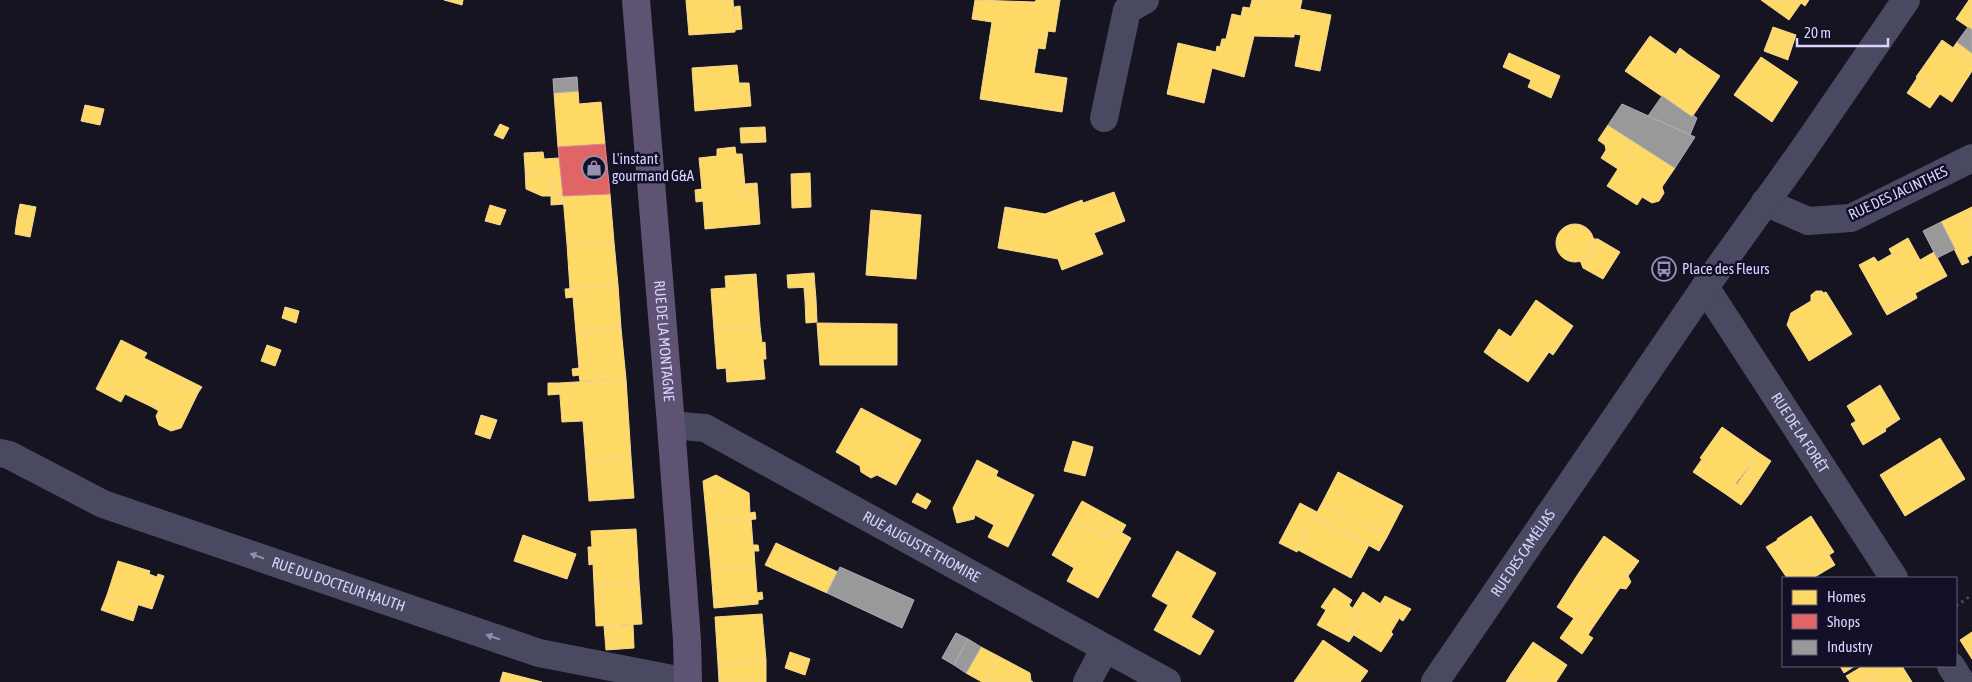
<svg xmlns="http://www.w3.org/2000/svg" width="1972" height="682" font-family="'Asap Condensed',sans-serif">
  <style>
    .homes { fill: #ffd966; stroke: #f4d894 }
    .shops { fill: #e06666; stroke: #de8794 }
    .industry { fill: #999; stroke: #acabb8 }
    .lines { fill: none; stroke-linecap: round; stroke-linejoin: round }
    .path { stroke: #44505f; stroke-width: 3; stroke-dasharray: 2.5 4; stroke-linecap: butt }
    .minor { stroke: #4a4962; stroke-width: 28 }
    .major { stroke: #5e5373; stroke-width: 28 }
    .oneway { fill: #928eb0 }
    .labels { text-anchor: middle; stroke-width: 5; stroke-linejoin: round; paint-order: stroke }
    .poi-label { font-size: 15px; fill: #d9d4ff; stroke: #130f26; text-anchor: start }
    .street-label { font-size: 15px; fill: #d9d4ff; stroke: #130f26 }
  </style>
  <rect width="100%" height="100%" fill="#161421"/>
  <path class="homes" d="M444,0H463L462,5Z
    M686,0H733L735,32L689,35Z
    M975,0L1035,2L1036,0H1060L1055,32L1048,31L1045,49L1038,48L1034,73L1067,78L1062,112L980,99L992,22L972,19Z
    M1252,0H1302L1300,9L1331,15L1320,71L1295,66L1301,35L1294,34V37L1254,36L1244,77L1212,68L1204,103L1167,94L1178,43L1216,52L1217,46L1220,47L1222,39H1226L1232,14L1241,16L1243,7L1250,8Z
    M1761,0H1809L1805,6L1801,3L1789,20Z
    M1969,0H1972V30L1956,19Z
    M740,6L742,29L735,30L734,7Z
    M1773,27L1796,35L1792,47L1769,38Z
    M1650,36L1685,61L1689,55L1720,76L1692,117L1625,71Z
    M1769,38L1792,47L1788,59L1767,43Z
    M1942,40L1972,61V71L1952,102L1940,94L1937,98L1924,90L1928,85L1916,77Z
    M1957,42L1972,53V61L1953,48Z
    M1767,43L1788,59V60L1764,51Z
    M1680,48L1689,55L1685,61L1676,54Z
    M1509,53L1560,76L1551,98L1528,87L1531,80L1503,67Z
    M1761,57L1798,82L1772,122L1734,95Z
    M737,65L739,83H749L751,106L695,111L692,68Z
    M1917,78L1928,85L1924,90L1937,98L1930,108L1907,93Z
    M578,91L579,104L601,102L605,144L558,147L554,93Z
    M85,105L104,109L100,125L81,121Z
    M500,124L509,128L503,139L494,135Z
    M1608,125L1635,142L1618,169L1601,158L1606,150L1605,145L1598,140Z
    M765,127L766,142L741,143L740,128Z
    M1635,142L1675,168L1662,187L1664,193L1659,201L1652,203L1642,197L1637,205L1607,186Z
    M735,147L736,154H742L746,197L758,196L760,224L705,229L703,201L696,202L695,190L702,189L699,158L717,156V149Z
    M543,152L544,159L559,158L563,196H553L551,180L525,168L524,153Z
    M525,168L551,180L553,196H563L564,204L551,205V196H542L526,189Z
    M810,173L811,207L792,208L791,174Z
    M757,183L758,196L746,197L745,184Z
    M1114,192L1125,221L1094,233L1103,254L1062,270L1058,259L998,248L1005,207L1045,214L1082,200L1083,203Z
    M610,194L614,242L567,244L563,196Z
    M20,204L36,207L33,222L17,219Z
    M490,205L506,210L500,225L485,221Z
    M1972,207V255L1960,261L1941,222Z
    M871,210L921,215L916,279L866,275Z
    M17,219L33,222L30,237L15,234Z
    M1556 243a19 19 0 1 1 38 0a19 19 0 1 1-38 0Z
    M1908,238L1920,260L1934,252L1947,276L1884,310L1859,265L1874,257L1878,262L1892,254L1889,249Z
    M1593,239H1598L1620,252L1603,279L1583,268L1580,260L1587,256L1591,251Z
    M614,242L618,285L570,289L567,244Z
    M1967,258L1969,262L1962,265L1960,261Z
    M814,273L815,287L788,288L787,275Z
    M756,274L760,326L714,330L711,289L726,288L725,276Z
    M618,285L621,328L576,333L573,297L566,298L565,289Z
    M815,287L816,299L805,300L804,288Z
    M1816,291H1822L1823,293L1826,292L1852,334L1809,361L1787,325L1791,313L1811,301V295Z
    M1915,293L1917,298L1887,315L1884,310Z
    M816,299L817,322L806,323L805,300Z
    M1536,300L1573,326L1553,355L1549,352L1528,382L1495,360Z
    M285,307L299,311L296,323L282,318Z
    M817,323L897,324V365H820Z
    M760,326L762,343L765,342L766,359H763L765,379L727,382L726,368L717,369L714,330Z
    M621,328L626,379L580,381L579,375L573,376L572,369L579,368L576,333Z
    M1499,329L1511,337L1495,360L1484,352Z
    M121,340L147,353L144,358L184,378L181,384L198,393L181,428L171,431L159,425L156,416L161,406L155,403L152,407L125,394L121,402L96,389Z
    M267,345L281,350L275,366L261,361Z
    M184,378L202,387L198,393L181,384Z
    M626,379L631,457L586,461L583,421L562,422L559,383Z
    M548,383H559L560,394L548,395Z
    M1880,385L1900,419L1885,429L1886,431L1863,445L1851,424L1856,421L1847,406Z
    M155,403L161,406L159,411L152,407Z
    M861,408L921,440L896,485L877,475L871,478L861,472L860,466L836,452Z
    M481,415L497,420L490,439L475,434Z
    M1722,427L1759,453L1727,495L1693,472L1702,459L1700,458Z
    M1940,438L1965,479L1905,516L1880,475Z
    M1073,441L1086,445L1084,450L1092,452L1085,476L1064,471Z
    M1086,445L1093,447L1092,452L1084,450Z
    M1759,453L1771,461L1750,493L1737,484Z
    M631,457L634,498L589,501L586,461Z
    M977,460L998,471L996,476L1034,495L1008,547L988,537L994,525L975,515L974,519L957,523L953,508Z
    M1338,472L1403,506L1387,537L1322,503Z
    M716,475L749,493L750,513L755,512L756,519L707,523L703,481Z
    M1735,483L1750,493L1741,505L1727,495Z
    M917,493L931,501L926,509L912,502Z
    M1082,501L1126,525L1122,532L1112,527L1106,538L1072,519Z
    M1300,503L1317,512L1297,552L1279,543Z
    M1322,503L1387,537L1379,551L1315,516Z
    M1315,516L1369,545L1351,578L1298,550Z
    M1811,516L1834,552L1799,573L1777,539Z
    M751,519L753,545H758L759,551H754L755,566L711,569L707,523Z
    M1072,519L1106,538L1112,527L1131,538L1098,598L1067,581L1074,568L1052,555Z
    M636,529L639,582L594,585L593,564L589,565L588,547H592L591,531Z
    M523,535L576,554L567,579L514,561Z
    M1604,536L1639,561L1628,576L1631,582L1626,589L1620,588L1613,598L1578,574Z
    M1778,540L1799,573L1829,555L1835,565L1813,578H1787L1766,547Z
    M776,543L810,559L800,581L765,565Z
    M1177,551L1216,573L1191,617L1214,631L1200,655L1154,630L1168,605L1152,596Z
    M810,559L838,572L827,593L800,581Z
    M118,561L150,571L149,574L157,577L158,574L164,576L152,609L107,595Z
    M755,566L757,593L762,592L763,599L758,600V604L714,608L711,569Z
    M1578,574L1613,598L1591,630L1557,607Z
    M639,582L642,624L596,626L594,585Z
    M1334,588L1352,600L1349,605L1360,615L1349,632L1354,634L1349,642L1317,625L1326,610L1321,607Z
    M1363,592L1400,617L1391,632L1393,634L1381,652L1349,632L1360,615L1352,609Z
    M107,595L138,605L133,621L101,610Z
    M1385,596L1411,609L1403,621L1400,619V617L1380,604Z
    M762,614L766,660L718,664L715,617Z
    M1574,618L1591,630L1588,635L1593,638L1582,654L1560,638Z
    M633,625L634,648L606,650L604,626Z
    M1972,632V659L1960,640Z
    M1323,640L1368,671L1360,682H1294Z
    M1533,642L1567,665L1556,682H1523L1511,674Z
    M981,647L1000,657L986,682H982L966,673Z
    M790,652L810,659L805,675L785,668Z
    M1000,657L1030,673L1031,681L1033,682H986Z
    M766,660V682H719L718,664Z
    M1840,666H1855L1844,673Z
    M1863,666H1872L1877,674L1865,682H1850L1846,676Z
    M1872,666H1890L1877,674Z
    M1890,666H1902L1912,682H1865Z
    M503,672L542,682H500Z
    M1511,674L1523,682H1506Z"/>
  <path class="shops" d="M605,144L610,194L563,196L558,147Z"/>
  <path class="industry" d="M1968,27L1972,30V53L1957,42Z
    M577,77L578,91L554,93L553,79Z
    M1662,96L1692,117L1693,115L1697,118L1690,135L1648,116Z
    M1622,104L1695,137L1675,168L1608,125Z
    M1941,222L1955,249L1937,258L1923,231Z
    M840,567L914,600L902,628L827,593Z
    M956,633L968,639L954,665L942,658Z
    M968,639L981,647L966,673L954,665Z"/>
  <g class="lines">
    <path class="path" d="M1956,606L1972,595"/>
    <g class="minor">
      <path d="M1104,118L1127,10L1145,0"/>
      <path d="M1765,202L1808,221L1851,218L1972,158"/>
      <path id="s1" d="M1705,287L1894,578"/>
      <path id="s2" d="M671,425L705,428L1167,682"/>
      <path id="s3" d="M0,453L9,455L103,504L539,653L688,682"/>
      <path d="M1951,666L1961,682"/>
      <path d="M1087,682L1105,648"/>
      <path id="s4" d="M1435,682L1705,287L1801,153L1906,0"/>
    </g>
    <path class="major" id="s5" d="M636,0L671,425L687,640L688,682"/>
  </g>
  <defs><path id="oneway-solid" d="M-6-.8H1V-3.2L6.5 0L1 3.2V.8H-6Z" transform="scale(1.25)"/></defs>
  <g class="oneway">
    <use href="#oneway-solid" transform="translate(257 556) rotate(-161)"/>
    <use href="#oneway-solid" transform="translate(493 637) rotate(-161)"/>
  </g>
  <defs>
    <g id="shop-ring" transform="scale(1.25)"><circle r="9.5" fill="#130f26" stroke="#9591b1" stroke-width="1.5"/><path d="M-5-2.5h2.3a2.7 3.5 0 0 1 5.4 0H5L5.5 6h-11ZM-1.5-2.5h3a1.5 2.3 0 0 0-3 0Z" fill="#9591b1"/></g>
    <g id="bus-ring" transform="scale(1.25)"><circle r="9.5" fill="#130f26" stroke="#9591b1" stroke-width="1.5"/><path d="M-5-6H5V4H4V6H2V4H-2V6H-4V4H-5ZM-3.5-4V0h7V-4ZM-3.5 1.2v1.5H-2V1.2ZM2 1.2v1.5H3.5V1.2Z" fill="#9591b1"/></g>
  </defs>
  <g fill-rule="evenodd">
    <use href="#shop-ring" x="594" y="168"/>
    <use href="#bus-ring" x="1664" y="269"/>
  </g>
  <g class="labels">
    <g class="poi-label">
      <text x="612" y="164">L'instant<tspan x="612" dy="17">gourmand G&amp;A</tspan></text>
      <text x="1682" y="274">Place des Fleurs</text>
    </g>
    <g class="street-label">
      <text transform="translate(1898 193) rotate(-25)" y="5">RUE DES JACINTHES</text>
      <text dy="5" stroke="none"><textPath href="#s5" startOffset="342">RUE DE LA MONTAGNE</textPath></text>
      <text dy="5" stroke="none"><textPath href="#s1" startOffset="174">RUE DE LA FORÊT</textPath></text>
      <text dy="5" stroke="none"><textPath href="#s2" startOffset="281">RUE AUGUSTE THOMIRE</textPath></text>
      <text dy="5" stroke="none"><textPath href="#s4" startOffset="156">RUE DES CAMÉLIAS</textPath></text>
      <text dy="5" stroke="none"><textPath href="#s3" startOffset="364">RUE DU DOCTEUR HAUTH</textPath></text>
    </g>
  </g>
  <rect x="1782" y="577" width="175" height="90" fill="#130f26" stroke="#625e7d"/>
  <rect x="1792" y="590" width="25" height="15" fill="#ffd966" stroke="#625e7d"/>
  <text x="1827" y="602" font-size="15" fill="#d9d4ff">Homes</text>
  <rect x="1792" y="614" width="25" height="15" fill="#e06666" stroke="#625e7d"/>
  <text x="1827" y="627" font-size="15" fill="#d9d4ff">Shops</text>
  <rect x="1792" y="640" width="25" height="15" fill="#999999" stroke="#625e7d"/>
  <text x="1827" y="652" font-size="15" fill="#d9d4ff">Industry</text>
  <path d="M1797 38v8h91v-8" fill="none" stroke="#d9d4ff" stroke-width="2.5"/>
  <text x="1804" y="38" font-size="15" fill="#d9d4ff" stroke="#130f26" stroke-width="4" paint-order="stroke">20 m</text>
</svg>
